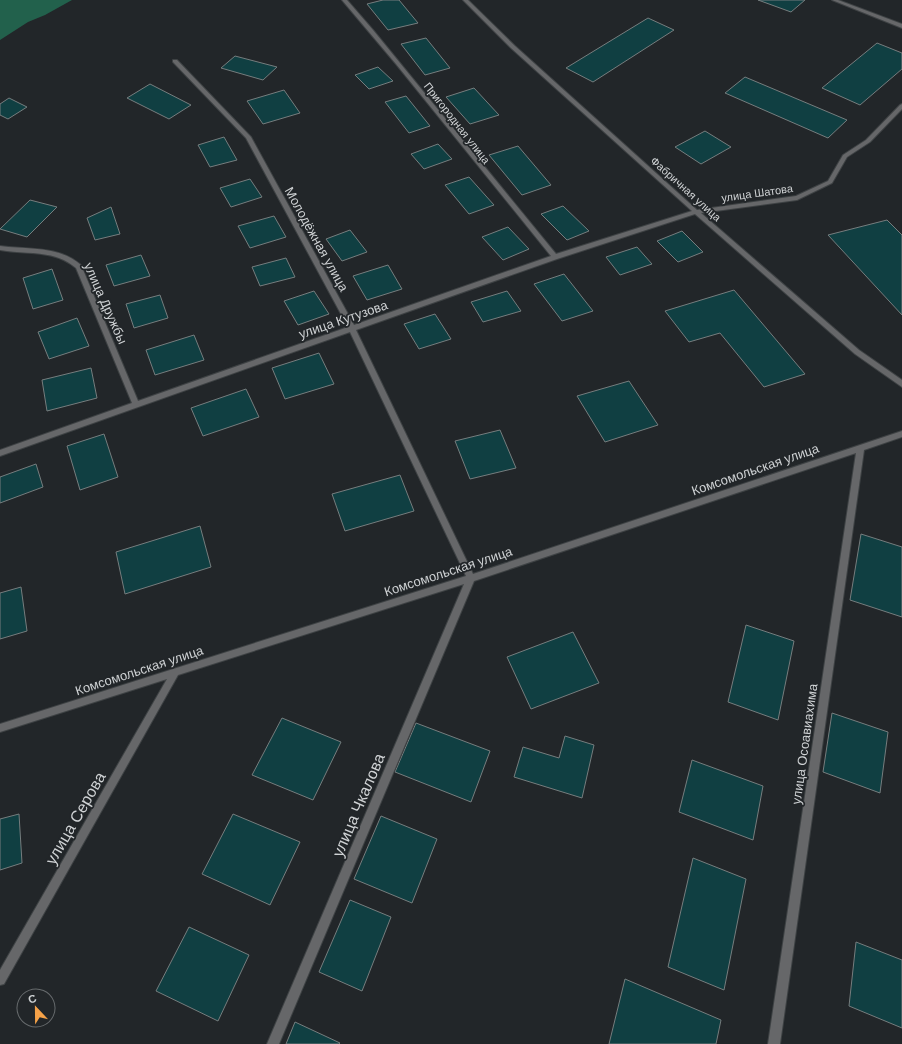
<svg xmlns="http://www.w3.org/2000/svg" width="902" height="1044" font-family="'DM Sans',sans-serif">
  <style>
    .water { fill: #22614c }
    .building { fill: #103f42; stroke: #767d7e }
    .lines { fill: none; stroke-linecap: round; stroke-linejoin: round }
    .service-casing { stroke: #3e4244; stroke-width: 2 }
    .minor-casing { stroke: #3e4244; stroke-width: 2 }
    .service { fill: #666769; fill-rule: evenodd }
    .minor { fill: #666769; fill-rule: evenodd }
    .labels { text-anchor: middle; stroke-width: 3.5; stroke-linejoin: round; paint-order: stroke }
    .far-street-label { font-size: 11px; fill: #cfd2d4; stroke: #222629 }
    .street-label { font-size: 13px; fill: #cfd2d4; stroke: #222629 }
    .near-street-label { font-size: 16px; fill: #cfd2d4; stroke: #222629 }
  </style>
  <rect width="100%" height="100%" fill="#222629"/>
  <path class="water" d="M0,0H72L45,15L28,22L0,40Z"/>
  <path class="building" d="M383,0H399L418,23L388,30L367,4Z
    M758,0H805L791,12Z
    M648,18L674,30L593,82L566,68Z
    M426,38L450,68L425,75L401,44Z
    M877,43L902,53V69L860,105L822,88Z
    M235,56L277,67L263,80L221,68Z
    M378,67L393,81L369,89L355,75Z
    M745,77L847,120L828,138L725,93Z
    M150,84L191,105L169,119L127,98Z
    M474,88L499,115L470,124L446,97Z
    M284,90L300,113L263,124L247,101Z
    M406,96L430,126L409,133L385,102Z
    M9,98L27,107L8,119L0,115V104Z
    M705,131L731,147L701,164L675,147Z
    M224,137L237,160L210,167L198,145Z
    M438,144L452,159L424,169L411,154Z
    M518,146L551,185L522,195L489,155Z
    M469,177L494,205L469,214L445,185Z
    M250,179L262,197L231,207L220,188Z
    M30,200L57,207L27,237L0,229Z
    M563,206L589,231L567,240L541,214Z
    M111,207L120,234L95,240L87,218Z
    M274,216L286,237L250,248L238,226Z
    M887,220L902,235V315L828,235Z
    M508,227L529,249L503,260L482,237Z
    M350,230L367,252L342,261L326,239Z
    M682,231L703,252L678,262L657,241Z
    M637,247L652,264L620,275L606,257Z
    M141,255L150,276L114,286L106,265Z
    M286,258L295,277L260,286L252,267Z
    M388,265L402,289L367,300L353,276Z
    M52,269L63,300L33,309L23,278Z
    M564,274L593,311L562,321L534,284Z
    M734,290L805,374L764,387L720,333L689,342L665,311Z
    M314,291L329,314L298,325L284,301Z
    M507,291L521,311L483,322L471,302Z
    M160,295L168,318L134,328L126,304Z
    M435,314L451,339L419,349L404,324Z
    M77,318L89,346L49,359L38,332Z
    M194,335L204,360L155,375L146,350Z
    M319,353L334,384L285,399L272,368Z
    M91,368L97,398L47,411L42,380Z
    M629,381L658,425L605,442L577,396Z
    M246,389L259,417L203,436L191,408Z
    M500,430L516,468L470,479L455,441Z
    M104,434L118,477L80,490L67,446Z
    M36,464L43,487L0,503V477Z
    M400,475L414,511L345,531L332,494Z
    M200,526L211,567L125,594L116,552Z
    M861,534L902,547V617L850,600Z
    M21,587L27,631L0,639V593Z
    M746,625L794,641L778,720L728,702Z
    M573,632L599,683L531,709L507,657Z
    M832,713L888,732L880,793L823,772Z
    M282,718L341,742L313,800L252,775Z
    M416,723L490,751L471,802L395,772Z
    M565,736L594,745L582,798L514,777L523,747L559,758Z
    M692,760L763,786L753,840L679,812Z
    M19,814L22,863L0,870V819Z
    M233,814L300,842L270,905L202,874Z
    M381,816L437,839L412,903L354,879Z
    M693,858L746,879L724,990L668,967Z
    M350,900L391,917L362,991L319,972Z
    M189,927L249,955L218,1021L156,991Z
    M856,942L902,960V1028L849,1006Z
    M625,979L721,1020L716,1044H609Z
    M295,1022L340,1043L339,1044H286Z"/>
  <g class="lines">
    <g class="service-casing">
      <path id="service" d="M832,0H838L902,24V28Z"/>
    </g>
    <g class="minor-casing">
      <path id="minor" d="M342,0H347L373,30L556,254L692,211L511,48L463,0H468L515,46L697,210L796,196L828,181L843,155L866,140L900,105L902,104V109L870,142L847,157L832,183L797,200L701,213L859,350L902,380V387L855,354L695,214L557,259L356,330L473,574L902,431V437L864,450L780,1044H768L856,453L474,581L279,1044H267L464,584L178,675L4,984L0,985V970L167,679L0,732V724L466,576L350,332L0,456V450L132,403L76,268C54,249 27,255 0,250V246C28,250 58,245 81,265L138,401L348,327L246,138L173,62V60H177L251,137L354,325L551,256L396,64Z"/>
    </g>
    <use href="#service" class="service"/>
    <use href="#minor" class="minor"/>
  </g>
  <g class="labels">
    <g class="far-street-label">
      <text transform="translate(457 123) rotate(52)" y="4">Пригородная улица</text>
      <text transform="translate(686 189) rotate(42)" y="4">Фабричная улица</text>
      <text transform="translate(757 193) rotate(-8)" y="4">улица Шатова</text>
    </g>
    <g class="street-label">
      <text transform="translate(317 239) rotate(61)" y="5">Молодёжная улица</text>
      <text transform="translate(106 303) rotate(66)" y="5">улица Дружбы</text>
      <text transform="translate(343 319) rotate(-19)" y="5">улица Кутузова</text>
      <text transform="translate(755 469) rotate(-19)" y="5">Комсомольская улица</text>
      <text transform="translate(448 571) rotate(-18)" y="5">Комсомольская улица</text>
      <text transform="translate(139 670) rotate(-18)" y="5">Комсомольская улица</text>
      <text transform="translate(804 744) rotate(-82)" y="5">улица Осоавиахима</text>
    </g>
    <g class="near-street-label">
      <text transform="translate(358 805) rotate(-67)" y="6">улица Чкалова</text>
      <text transform="translate(75 818) rotate(-60)" y="6">улица Серова</text>
    </g>
  </g>
  <g transform="translate(36 1008) rotate(338)"><circle r="19" fill="#222629" stroke="#676b6d"/>
  <path d="M0-3L7 15L0 10L-7 15Z" fill="#f6a248"/>
  <text y="-6" font-size="11" font-weight="bold" text-anchor="middle" fill="#cfd2d4">С</text>
  </g>
</svg>
